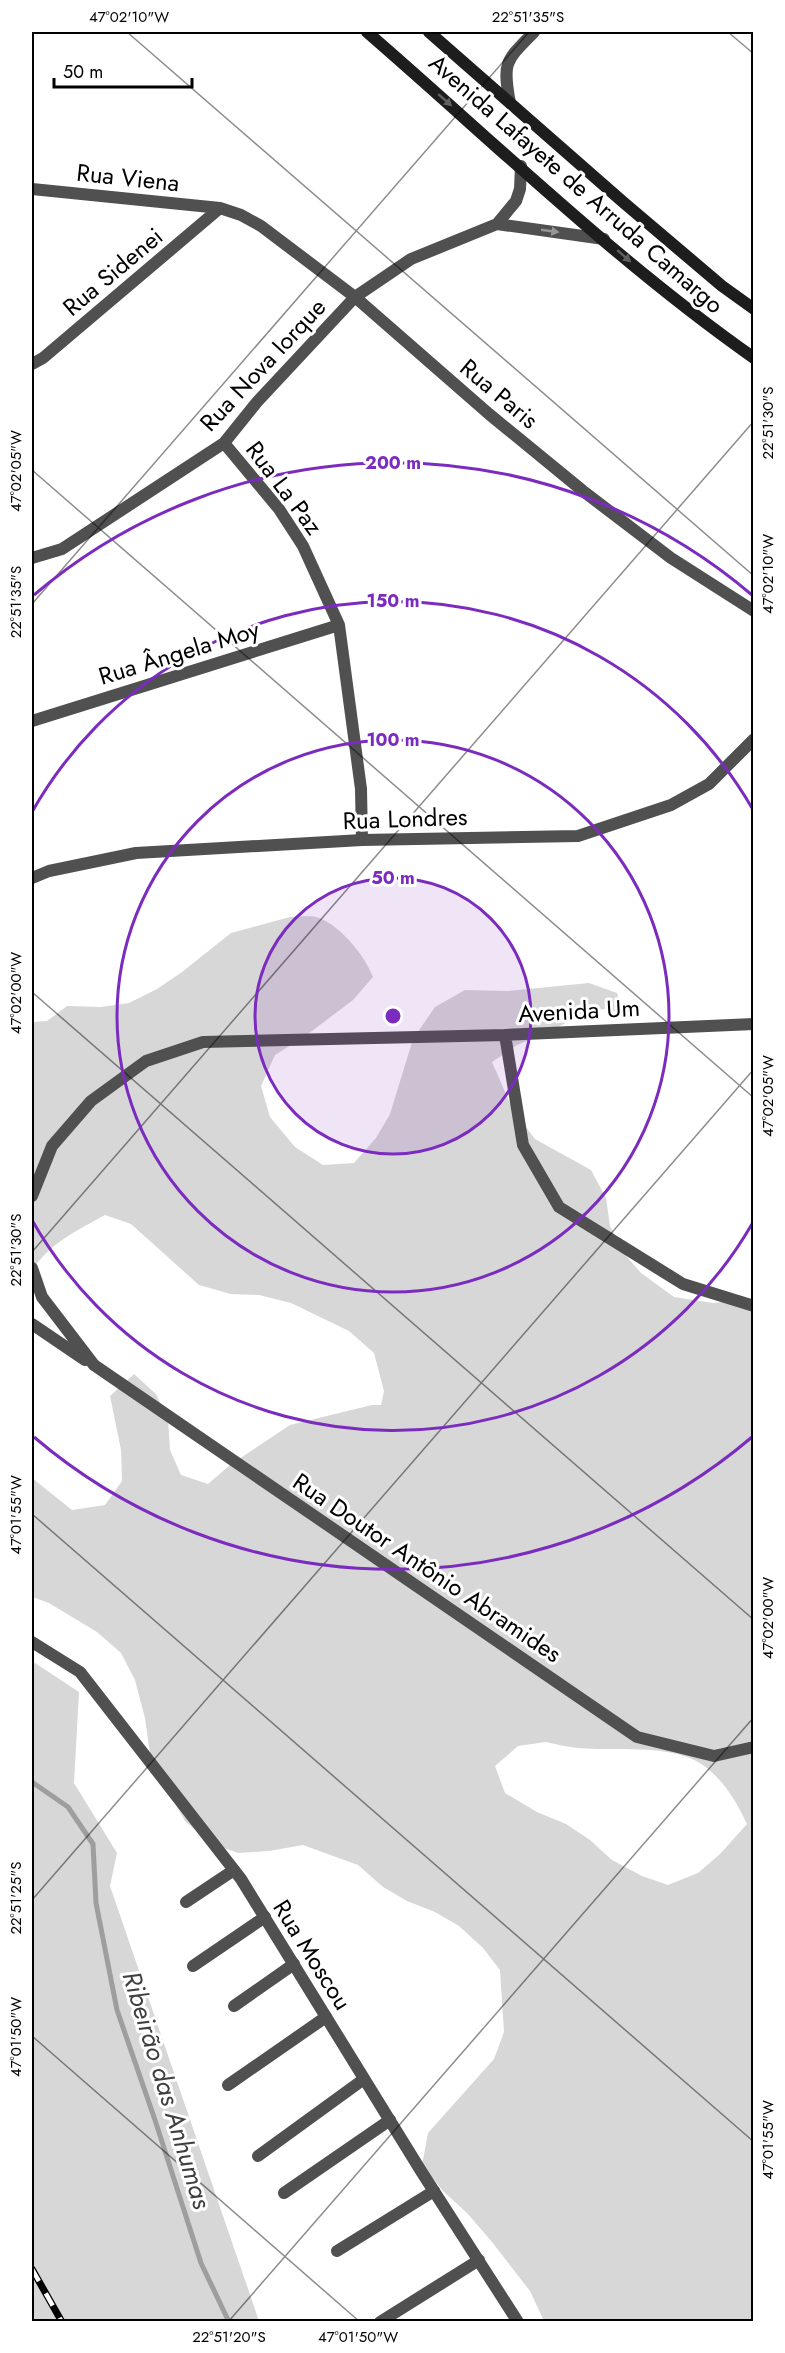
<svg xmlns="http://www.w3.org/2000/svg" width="785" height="2353" font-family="Jost,sans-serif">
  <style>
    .green { fill: #d7d7d7; fill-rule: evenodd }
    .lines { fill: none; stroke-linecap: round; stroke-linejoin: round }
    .stream { stroke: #9e9e9e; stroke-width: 5 }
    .minor { stroke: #505050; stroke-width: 12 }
    .tertiary { stroke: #505050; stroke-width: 12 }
    .secondary { stroke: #1d1d1d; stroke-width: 12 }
    .rail-casing { stroke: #000; stroke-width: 7 }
    .rail { stroke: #fff; stroke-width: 4.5; stroke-dasharray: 14; stroke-linecap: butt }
    .oneway { fill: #616161 }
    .oneway2 { fill: #969696 }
    .ticks { fill: none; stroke: #000; stroke-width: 1.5; stroke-opacity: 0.45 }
    .ring { fill: none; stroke: #7b2cbf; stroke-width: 3 }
    .labels { text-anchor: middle; stroke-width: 6; stroke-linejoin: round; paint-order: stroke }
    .street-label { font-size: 24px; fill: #000; stroke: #fff }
    .water-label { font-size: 26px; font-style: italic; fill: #3f3f3f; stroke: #fff }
    .centre { fill: #7b2cbf; stroke: #fff; stroke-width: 3 }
    .ring-label { font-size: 18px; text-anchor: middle; font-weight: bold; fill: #7b2cbf; stroke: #fff; stroke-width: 6; stroke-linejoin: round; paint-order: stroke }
    .neatline { fill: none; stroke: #000; stroke-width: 2 }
    .ticks-label { font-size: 15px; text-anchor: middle; fill: #000 }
  </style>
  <rect width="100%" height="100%" fill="#fff"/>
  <path class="green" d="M290,917C298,917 311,915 319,918C341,926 365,956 373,977L353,1000L304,1037L275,1055L261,1086L270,1117L295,1147L323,1165L354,1163L376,1138L390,1114L413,1039L435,1007L465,990L508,991L589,983L617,993L623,1013L603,1009L575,1018L547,1033L517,1045L492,1062L513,1110L535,1139L591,1170L606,1198L610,1226L622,1251L641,1273L674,1297L713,1303L753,1299V2321H544L530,2291L492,2242L467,2213L443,2191L422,2165L428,2133L494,2059L504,2032L500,1970L483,1948L459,1926L435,1912L407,1901L383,1887L358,1865L303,1845L269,1851L238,1853L210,1843L185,1821L151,1761L145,1718L135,1680L121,1653L97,1632L49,1603L32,1597V1478L72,1510L105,1505L122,1481L121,1450L110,1396L134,1374L156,1394L168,1419L170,1450L181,1475L208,1484L230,1465L290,1425L372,1405H381L384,1391L374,1353L349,1331L291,1303L259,1295L231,1294L199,1285L131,1224L105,1215C78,1230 48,1244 32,1271V1022L47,1021L67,1006L101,1007L129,1003L157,989L182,972L231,933ZM546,1742C556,1744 567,1747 578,1748C613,1751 653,1745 687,1757C716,1767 735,1798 747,1824L720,1854L698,1873L668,1885L642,1876L612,1860L590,1840L566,1824L537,1812L505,1793L495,1766L518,1746Z
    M32,1661L79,1692L74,1783L117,1853L110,1886L259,2321H32Z"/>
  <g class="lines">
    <path class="stream" d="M32,1782L68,1807L93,1844L96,1903L117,2010L155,2120L201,2263L229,2322"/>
    <path class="minor" d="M510,103C502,61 506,61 534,32
      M32,189L220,208L241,215L261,226L355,297L489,414L583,491L671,558L754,611
      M497,224L604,239
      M32,364L43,358L220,208
      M224,443L279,509L303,546L339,625L361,789L362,840
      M32,558L62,549L224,443L257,402L355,297L411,259L497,224L516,201L520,189L521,166
      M32,721L339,625
      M505,1035L523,1145L559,1207L683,1284L754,1306
      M32,1196L52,1146L91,1101L146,1061L203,1042L505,1035L754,1024
      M32,1268L42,1297L94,1365L637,1737L714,1756L754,1747
      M32,1324L85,1360
      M186,1902L234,1870
      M193,1966L265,1917
      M234,2006L294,1964
      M228,2085L326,2017
      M258,2156L364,2079
      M284,2193L390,2120
      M337,2251L434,2191
      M380,2322L479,2260"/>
    <path class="tertiary" d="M32,878L49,871L136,853L362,840L578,836L671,805L709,784L754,739
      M32,1642L80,1672L241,1879L421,2171L518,2322"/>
    <path class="secondary" d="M367,32C494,142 616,261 754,358
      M429,32L623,202L722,286L754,309"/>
    <g class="rail-casing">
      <path id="rail" d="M32,2269L62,2322"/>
    </g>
    <use href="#rail" class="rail"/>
  </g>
  <defs><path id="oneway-solid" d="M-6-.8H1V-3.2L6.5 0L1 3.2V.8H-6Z" transform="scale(1.5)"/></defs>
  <g class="oneway">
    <use href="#oneway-solid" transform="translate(445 100) rotate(41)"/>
    <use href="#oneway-solid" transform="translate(624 256) rotate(41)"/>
  </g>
  <use class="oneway2" href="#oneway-solid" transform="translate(550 231) rotate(8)"/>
  <path class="ticks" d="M127,32L754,576M728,32L754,54M32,470L754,1098M32,604L529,32M32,992L754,1620M32,1252L754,421M32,1514L754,2142M32,1900L754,1069M32,2036L360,2322M228,2322L754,1717"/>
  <circle cx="393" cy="1016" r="138" fill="#7b2cbf" fill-opacity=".12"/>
  <g class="ring">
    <circle cx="393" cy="1016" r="138"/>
    <circle cx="393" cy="1016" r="276"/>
    <path d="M752 1224A415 415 0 0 1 32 1220M32 812A415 415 0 0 1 752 808"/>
    <path d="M752 1437A553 553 0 0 1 34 1437M34 595A553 553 0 0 1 752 595"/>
  </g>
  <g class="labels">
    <g class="street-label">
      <text transform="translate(128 178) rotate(6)" y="8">Rua Viena</text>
      <text transform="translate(576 184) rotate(41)" y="8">Avenida Lafayete de Arruda Camargo</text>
      <text transform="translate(113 272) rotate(-40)" y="8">Rua Sidenei</text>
      <text transform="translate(263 365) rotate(-47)" y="8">Rua Nova Iorque</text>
      <text transform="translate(499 394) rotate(40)" y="8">Rua Paris</text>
      <text transform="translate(284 488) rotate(53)" y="8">Rua La Paz</text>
      <text transform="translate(179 653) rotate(-17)" y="8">Rua Ângela Moy</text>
      <text transform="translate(405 819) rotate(-2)" y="8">Rua Londres</text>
      <text transform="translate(579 1011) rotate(-3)" y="8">Avenida Um</text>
      <text transform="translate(427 1568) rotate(34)" y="8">Rua Doutor Antônio Abramides</text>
      <text transform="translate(312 1955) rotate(58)" y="8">Rua Moscou</text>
    </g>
    <g class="water-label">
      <text transform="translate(167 2090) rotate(73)" y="9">Ribeirão das Anhumas</text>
    </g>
  </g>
  <circle cx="393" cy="1016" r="9" class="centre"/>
  <g class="ring-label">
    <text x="393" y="469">200 m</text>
    <text x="393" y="607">150 m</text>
    <text x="393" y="746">100 m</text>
    <text x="393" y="884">50 m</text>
  </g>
  <rect width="785" height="2353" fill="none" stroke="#ffffff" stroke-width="66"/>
  <path d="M54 78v9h138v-9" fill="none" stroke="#000000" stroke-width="3"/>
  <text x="63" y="78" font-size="18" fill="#000000" stroke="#ffffff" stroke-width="4.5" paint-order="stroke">50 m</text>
  <rect x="33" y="33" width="719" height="2287" class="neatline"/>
  <g class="ticks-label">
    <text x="129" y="22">47°02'10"W</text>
    <text x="528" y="22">22°51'35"S</text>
    <text transform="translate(768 423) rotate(-90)" y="5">22°51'30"S</text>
    <text transform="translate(16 471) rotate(-90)" y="5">47°02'05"W</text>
    <text transform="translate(768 574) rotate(-90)" y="5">47°02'10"W</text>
    <text transform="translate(16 602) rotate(-90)" y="5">22°51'35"S</text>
    <text transform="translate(16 993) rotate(-90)" y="5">47°02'00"W</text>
    <text transform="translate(768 1096) rotate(-90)" y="5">47°02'05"W</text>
    <text transform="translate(16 1250) rotate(-90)" y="5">22°51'30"S</text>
    <text transform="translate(16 1515) rotate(-90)" y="5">47°01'55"W</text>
    <text transform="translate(768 1618) rotate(-90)" y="5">47°02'00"W</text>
    <text transform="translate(16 1898) rotate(-90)" y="5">22°51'25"S</text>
    <text transform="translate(16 2037) rotate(-90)" y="5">47°01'50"W</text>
    <text transform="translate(768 2140) rotate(-90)" y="5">47°01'55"W</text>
    <text x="229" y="2342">22°51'20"S</text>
    <text x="358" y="2342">47°01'50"W</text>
  </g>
</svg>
